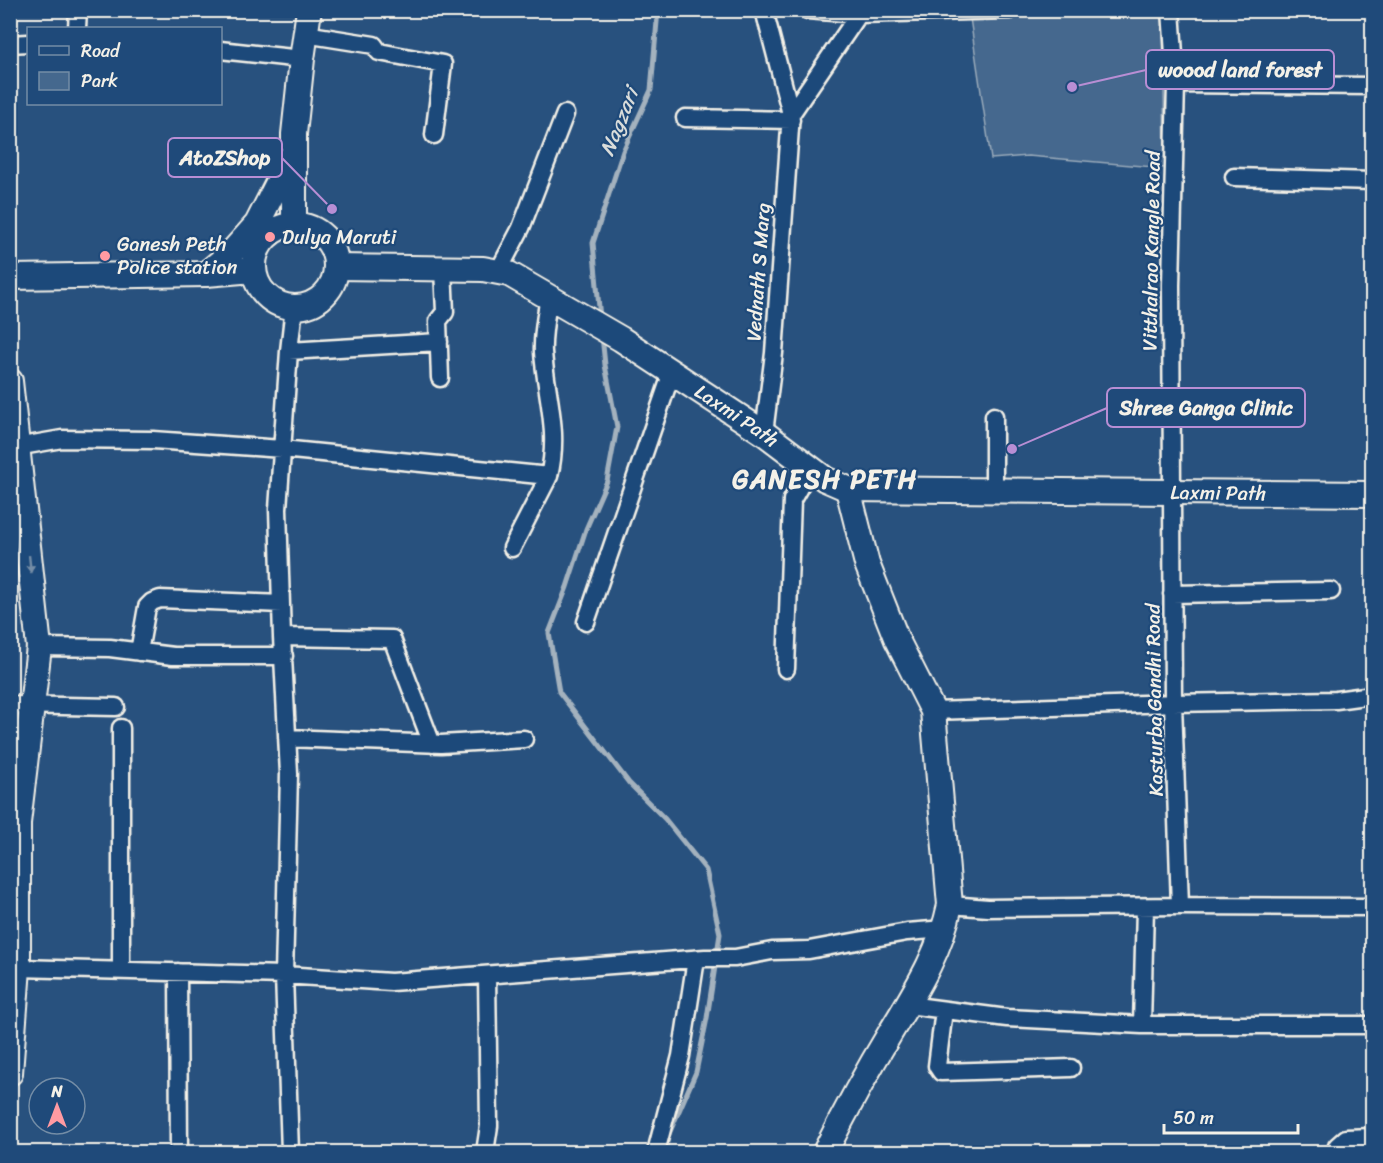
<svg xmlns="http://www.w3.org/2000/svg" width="1383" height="1163" font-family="Sriracha,sans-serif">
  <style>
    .green { fill: #45688e; stroke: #9cacbb; stroke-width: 1.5 }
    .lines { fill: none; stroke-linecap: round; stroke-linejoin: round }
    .stream { stroke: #a4b2be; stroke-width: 5 }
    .street-casing { stroke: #f4f1e8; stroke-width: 21 }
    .secondary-casing { stroke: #f4f1e8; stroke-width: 28 }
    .street { stroke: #1f4a7a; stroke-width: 16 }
    .secondary { stroke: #1f4a7a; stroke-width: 24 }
    .oneway { fill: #748da6 }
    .poi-dot { fill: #ff9aa2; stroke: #1f4a7a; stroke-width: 2 }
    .labels { text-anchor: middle; stroke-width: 4.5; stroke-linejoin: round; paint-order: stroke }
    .poi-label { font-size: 20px; fill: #f4f1e8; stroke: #1f4a7a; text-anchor: start }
    .street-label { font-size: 20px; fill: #f4f1e8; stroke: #1f4a7a }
    .water-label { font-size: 21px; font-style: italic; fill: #d9dcda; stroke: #1f4a7a }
    .district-label { font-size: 26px; font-weight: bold; letter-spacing: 1.5px; fill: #f4f1e8; stroke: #1f4a7a }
    .leader { fill: none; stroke: #b88ed4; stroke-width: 2 }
    .callout-dot { fill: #b88ed4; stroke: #1f4a7a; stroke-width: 2 }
    .callout { fill: #1f4a7a; stroke: #b88ed4; stroke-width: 2 }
    .callout-label { font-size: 21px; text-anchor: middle; font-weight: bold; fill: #f4f1e8 }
  </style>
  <rect width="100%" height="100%" fill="#28517e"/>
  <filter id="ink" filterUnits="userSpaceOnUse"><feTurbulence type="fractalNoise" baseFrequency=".0167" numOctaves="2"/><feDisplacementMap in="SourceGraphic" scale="12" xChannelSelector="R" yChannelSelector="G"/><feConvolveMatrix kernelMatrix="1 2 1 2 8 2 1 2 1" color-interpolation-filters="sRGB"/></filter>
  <g filter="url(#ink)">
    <path class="green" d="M1163,11L1165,168L1028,156L991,159L970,18Z"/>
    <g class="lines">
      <path class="stream" d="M600,318L593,243L623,151L651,90L658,10
        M602,336L605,365L617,427L607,481L586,529L567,587L549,633L559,692L629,783L665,819L706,870L720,934L707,1018L696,1072L668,1136"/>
      <g class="street-casing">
        <path id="street" d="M764,10L791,114L774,353L764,433
          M807,10L859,14L1010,10
          M1171,10L1176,84L1171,285L1173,703L1180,906
          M77,28L78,10
          M305,34L374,45L379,52L443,64L434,135
          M10,44L28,43
          M220,50L302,59
          M1176,84L1372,86
          M791,114L859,14V10
          M685,118L791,120
          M1234,177L1372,181
          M498,272L521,228L565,114
          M289,351L439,342
          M440,378L438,321L445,312L443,269
          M994,416V492
          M16,447L62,439L153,440L282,449L549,476
          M512,548L549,476C560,431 546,396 543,352C542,334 546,315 549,297
          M1172,594L1331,591
          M586,622L672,372
          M282,637L392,639L432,744
          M39,647L110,648L173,656H284
          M139,652L147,607L152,602L160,599L281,604
          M786,669L792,500L810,468
          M10,705L116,707
          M933,711L1173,703L1336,700L1372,695
          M121,728V971
          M287,738L441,744L524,739
          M950,905L988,908L1180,906L1372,907
          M18,968L284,975L391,982L705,958H735L772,951L809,950L907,932L945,929
          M178,972L179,1152
          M908,1005L1007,1018L1142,1025H1372
          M944,1010L937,1066L941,1072L1071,1068
          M1142,1025L1145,907
          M290,1152L284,975L289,774L282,637L278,509L289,351L294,307
          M485,1152L489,1126L487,975
          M656,1152L681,1056L696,959
          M1336,1152L1337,1146L1346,1138L1372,1137"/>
      </g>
      <g class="secondary-casing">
        <g id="secondary">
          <path d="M294,225V134L302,59L309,10"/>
          <circle cx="295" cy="266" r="41"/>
          <path id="s1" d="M336,267L483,269L509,274L621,339L764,433L825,479L848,489L1372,494"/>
          <path d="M206,274L232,252L257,224L291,157"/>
          <path d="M10,277L206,274L254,270"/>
          <path d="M10,381L39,647L18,823V968L10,1073"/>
          <path d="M825,1152C845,1112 866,1073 889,1035C914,993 940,954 950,905L933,711L897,640L867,564L848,489"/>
        </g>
      </g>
      <use href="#street" class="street"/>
      <use href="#secondary" class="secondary"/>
    </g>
    <defs><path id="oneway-solid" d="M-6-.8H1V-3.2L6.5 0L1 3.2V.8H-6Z" transform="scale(1.5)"/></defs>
    <use class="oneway" href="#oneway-solid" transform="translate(30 564) rotate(84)"/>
  </g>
  <g class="poi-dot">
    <circle cx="270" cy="237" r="6"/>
    <circle cx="105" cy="256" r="6"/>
  </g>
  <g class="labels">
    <g class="poi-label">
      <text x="282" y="244">Dulya Maruti</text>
      <text x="117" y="251">Ganesh Peth<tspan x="117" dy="23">Police station</tspan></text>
    </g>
    <g class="street-label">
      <text transform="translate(1151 251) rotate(-89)" y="7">Vitthalrao Kangle Road</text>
      <text transform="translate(758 272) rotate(-86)" y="7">Vednath S Marg</text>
      <text dy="7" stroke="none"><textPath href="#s1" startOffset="442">Laxmi Path</textPath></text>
      <text dy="7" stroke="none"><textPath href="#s1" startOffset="946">Laxmi Path</textPath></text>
      <text transform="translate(1154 700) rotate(-91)" y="7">Kasturba Gandhi Road</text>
    </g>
    <g class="water-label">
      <text transform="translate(619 122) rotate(-68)" y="7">Nagzari</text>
    </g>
    <g class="district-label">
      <text x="825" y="488">GANESH PETH</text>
    </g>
  </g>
  <path class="leader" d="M1072 87L1146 70M332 209L282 158M1012 449L1107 408"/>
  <g class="callout-dot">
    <circle cx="1072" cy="87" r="6"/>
    <circle cx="332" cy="209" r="6"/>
    <circle cx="1012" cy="449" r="6"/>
  </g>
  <g class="callout">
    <rect x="1146" y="50" width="188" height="39" rx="6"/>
    <rect x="168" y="138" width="114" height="39" rx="6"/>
    <rect x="1107" y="388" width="198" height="39" rx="6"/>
  </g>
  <g class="callout-label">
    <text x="1240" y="77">woood land forest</text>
    <text x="225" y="165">AtoZShop</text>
    <text x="1206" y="415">Shree Ganga Clinic</text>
  </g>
  <rect width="1383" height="1163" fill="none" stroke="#1f4a7a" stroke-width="36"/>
  <rect x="18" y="18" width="1347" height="1127" fill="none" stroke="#f4f1e8" stroke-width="2" filter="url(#ink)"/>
  <rect x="27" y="27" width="195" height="78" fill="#1f4a7a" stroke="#748da6" stroke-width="1.5"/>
  <rect x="39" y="46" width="30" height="9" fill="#1f4a7a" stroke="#748da6" stroke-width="1.5"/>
  <text x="81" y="57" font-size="18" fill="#f4f1e8">Road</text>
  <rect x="39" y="72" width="30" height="18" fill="#45688e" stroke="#748da6" stroke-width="1.5"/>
  <text x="81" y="87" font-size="18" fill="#f4f1e8">Park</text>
  <g transform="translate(57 1106)"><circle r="28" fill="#1f4a7a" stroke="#748da6" stroke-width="1.5"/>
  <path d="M0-4.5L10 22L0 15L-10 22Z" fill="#ff9aa2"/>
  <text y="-9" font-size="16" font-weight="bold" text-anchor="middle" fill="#f4f1e8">N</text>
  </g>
  <path d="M1164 1124v9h134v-9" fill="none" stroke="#f4f1e8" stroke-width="3"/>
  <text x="1173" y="1124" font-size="18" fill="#f4f1e8" stroke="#1f4a7a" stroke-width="4.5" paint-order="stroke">50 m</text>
</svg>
